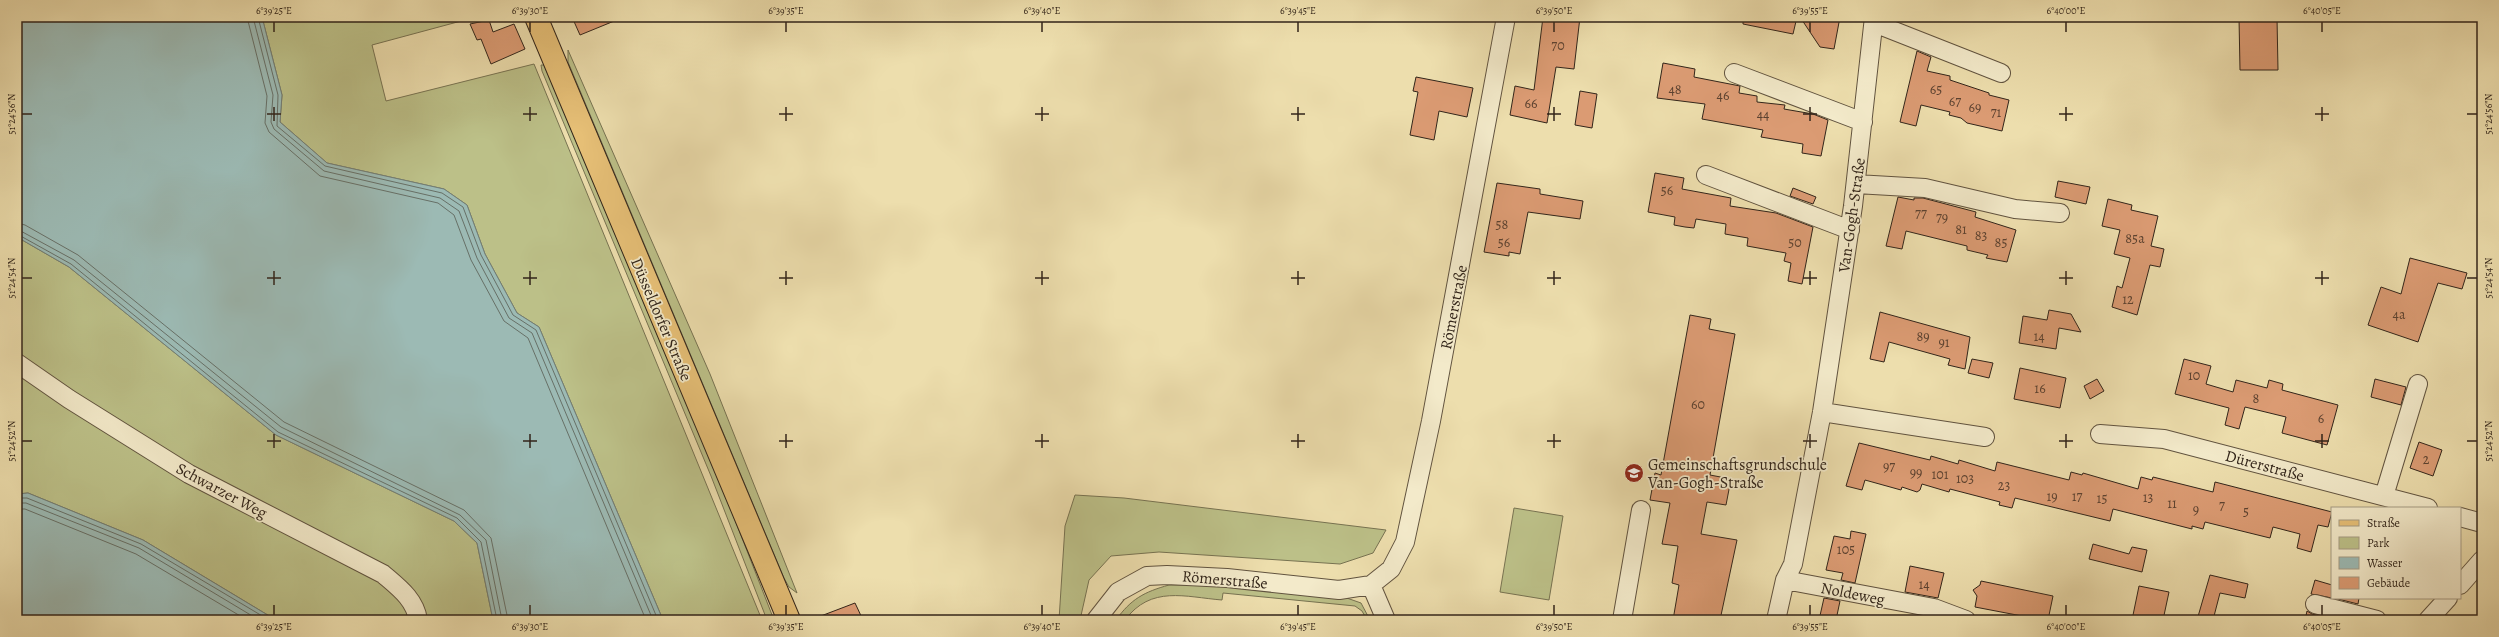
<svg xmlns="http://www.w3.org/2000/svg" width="2499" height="637" font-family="Alegreya,serif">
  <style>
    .green { fill: #bcc088; stroke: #777251 }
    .water { fill: #9cbab4; stroke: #727e76 }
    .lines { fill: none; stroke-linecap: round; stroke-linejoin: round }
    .shore { stroke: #677067; stroke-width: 1 }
    .building { fill: #db9b73; stroke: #32251a }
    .minor-casing { stroke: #61533f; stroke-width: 20 }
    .major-casing { stroke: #32251a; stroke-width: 24 }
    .minor { stroke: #f3eaca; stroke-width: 18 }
    .major { stroke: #e6bf76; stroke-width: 22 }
    .ticks { fill: none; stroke: #32251a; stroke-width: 1.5 }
    .labels { text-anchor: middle; stroke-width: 3.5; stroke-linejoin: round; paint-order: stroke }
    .number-label { font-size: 14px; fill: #5c4230 }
    .street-label { font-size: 16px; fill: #32251a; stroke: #f3eaca }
    .poi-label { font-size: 16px; fill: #32251a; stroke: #f3eaca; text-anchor: start }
    .neatline { fill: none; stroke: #32251a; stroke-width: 1.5 }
    .ticks-label { font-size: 10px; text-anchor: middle; fill: #32251a }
  </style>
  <rect width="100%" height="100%" fill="#eddead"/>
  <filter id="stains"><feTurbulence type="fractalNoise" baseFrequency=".005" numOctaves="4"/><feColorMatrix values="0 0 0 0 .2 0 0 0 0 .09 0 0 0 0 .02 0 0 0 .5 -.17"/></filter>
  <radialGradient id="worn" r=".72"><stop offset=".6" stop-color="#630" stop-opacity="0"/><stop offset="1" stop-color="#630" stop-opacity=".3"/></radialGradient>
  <path class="green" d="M262,17H476L372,45L386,101L534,64L762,620H663L539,327L517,313L485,254L467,205L444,189L327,163L280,122L282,95Z
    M568,50L710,374L797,593L789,587L784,578L568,62Z
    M541,65H544L694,415L774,620H767L711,476L542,71Z
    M17,237L69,267L276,435L454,521L477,543L493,620H276L143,540L28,493L17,494Z
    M1075,495L1124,498L1386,530L1373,553L1340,564L1159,552L1111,556L1089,580L1080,620H1059L1065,526Z
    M1514,508L1563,516L1549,600L1500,592Z
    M1169,585H1207L1341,596L1361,603L1370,620H1367L1362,611L1355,606L1223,593L1222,600C1185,597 1151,585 1125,620H1116C1131,599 1144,592 1169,585Z"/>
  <path class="water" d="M17,17H262L282,95L280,122L327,163L444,189L467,205L485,254L517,313L539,327L663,620H493L477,543L454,521L276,435L69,267L17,237Z
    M28,493L143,540L276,620H17V494Z"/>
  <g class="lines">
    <path class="shore" d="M247,17L267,96L265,123L269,132L320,176L438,203L454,215L471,260L504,321L528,338L646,620
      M253,17L273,95L271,122L274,129L324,171L440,198L459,211L477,258L509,318L532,333L653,620
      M258,17L278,95L277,126L325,166L442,193L463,207L481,255L513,315L536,330L658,620
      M17,223L25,225L78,255L284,422L464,510L491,538L508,620
      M17,229L74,260L281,427L460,515L486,540L502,620
      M17,234L71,264L278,432L457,518L481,542L497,620
      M17,498H27L141,544L269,620
      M17,503H26L139,548L259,620
      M17,509H25L136,554L247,620"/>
  </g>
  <path class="building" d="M572,17H624L580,35Z
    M1543,17H1580L1574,69L1556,67L1547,123L1510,115L1515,86L1534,90Z
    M1743,17H1797L1793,34L1743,24Z
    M1800,17H1840L1834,49L1820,47Z
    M2239,18H2277L2278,70H2240Z
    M489,20L493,32L514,24L525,49L491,64L481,39L477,40L470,24Z
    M1917,51L1931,57L1927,71L1950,76V80L1989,93V95L2009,100L2002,131L1967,123L1961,118L1949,115L1950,112L1921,105L1916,126L1900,122Z
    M1663,63L1695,69L1694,77L1740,86L1739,93L1757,96V102L1785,105L1784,109L1813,114L1828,120L1821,156L1802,153L1803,144L1761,137L1763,130L1702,119L1705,104L1657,98Z
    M1416,77L1473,88L1467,117L1439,111L1434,140L1410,135L1418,92L1413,91Z
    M1580,91L1597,94L1592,128L1575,125Z
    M1655,173L1684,178L1682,189L1731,198L1730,206L1776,213L1813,227L1802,284L1788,281L1791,263L1784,261L1786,253L1747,246L1748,238L1725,234L1726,224L1696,219L1694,228L1685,227L1674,225L1675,217L1648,212Z
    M2058,181L2090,187L2086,204L2055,197Z
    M1497,183L1540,189V194L1583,201L1580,219L1528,212L1520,254L1509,252V256L1484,252Z
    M1793,188L1816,197L1813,204L1790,196Z
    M1898,197L1914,200V198H1923L1976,212L1975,217L2016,230L2007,262L1986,258L1988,255L1967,250V246L1906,231L1902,249L1886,246Z
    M2108,199L2132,205L2131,210L2158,216L2151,246L2164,249L2160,267L2150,265L2137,315L2112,307L2117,286L2122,288L2130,258L2114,254L2120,230L2102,226Z
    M2410,258L2467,273L2462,289L2438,283L2418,342L2368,325L2381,287L2401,294Z
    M2049,310L2071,314L2081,332L2059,328L2056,349L2019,343L2023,316L2047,320Z
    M1880,312L1970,337L1965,369L1948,365L1950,359L1889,342L1884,362L1870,359Z
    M1690,315L1711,319L1709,329L1735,334L1710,475L1731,479L1726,505L1707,502L1701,534L1737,540L1720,620H1673L1679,585L1672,583L1678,546L1662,544L1670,503L1650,500L1655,473L1661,475Z
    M1972,359L1993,363L1989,378L1968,373Z
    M2184,359L2211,366L2206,384L2233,392L2236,380L2267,388L2269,380L2283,384L2282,390L2338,405L2327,445L2282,433L2286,417L2245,407L2239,429L2225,425L2229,408L2175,394Z
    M2020,368L2066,378L2060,408L2014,399Z
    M2097,379L2104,391L2090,399L2084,386Z
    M2375,379L2406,387L2401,405L2371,397Z
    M2419,442L2442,450L2433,476L2410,468Z
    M1859,443L1930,460L1931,456L1958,464L1959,460L1995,471L1997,462L2069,480L2071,472L2082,475L2083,473L2138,489L2141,477L2152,480L2153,477L2213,492L2215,482L2332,512L2328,527L2318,525L2311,552L2297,548L2300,534L2273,527L2270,538L2205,522L2203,529L2192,526V529L2113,509L2110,521L2015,498L2012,508L1999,505L2000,502L1950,489L1949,492L1922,484L1920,490L1917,492L1902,487L1901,490L1865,480L1862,490L1846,486Z
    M1851,531L1866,534L1855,583L1841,580L1843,573L1826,570L1834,536L1850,539Z
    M2093,544L2129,554L2132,547L2147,550L2142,572L2089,559Z
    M1910,566L1944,573L1938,598L1905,592Z
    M2210,575L2248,584L2245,598L2220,593L2213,620H2197Z
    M2315,580L2332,585V598L2311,594Z
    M1981,581L2053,596L2048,620H2021L2022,616L1975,607L1977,596L1973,590L1980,585Z
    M2139,586L2169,592L2163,620H2132Z
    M1824,598L1840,601L1836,620H1819Z
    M2334,598H2359L2358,604Z
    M855,603L863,620H814L813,619Z
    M2307,611L2312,614L2335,620H2305Z"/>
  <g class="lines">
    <g class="minor-casing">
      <path id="minor" d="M1874,23L2001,73
        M1734,73L1863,122
        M1706,175L1850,230
        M1856,184L1925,188L2015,209L2060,213
        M17,363L69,399L189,474L383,574C398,587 415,599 418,620
        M1822,412L1985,437
        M2100,434L2164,439L2428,508
        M2384,496L2418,384
        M2460,517L2482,523
        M1785,580L1934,608L1966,620
        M1371,585L1386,620
        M2460,585L2482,560
        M2315,604L2377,620
        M1096,620L1118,592L1147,576L1167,575L1227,578L1339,590L1371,585L1391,569L1405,542L1431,421L1506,17
        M1622,620L1641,510
        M1776,620L1785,580L1793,564L1822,412L1853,206L1874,17
        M2428,620L2448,598"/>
    </g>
    <g class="major-casing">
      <path id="major" d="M536,17L789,620"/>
    </g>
    <use href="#minor" class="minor"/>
    <use href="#major" class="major"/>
  </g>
  <path class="ticks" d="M274,22V32M530,22V32M786,22V32M1042,22V32M1298,22V32M1554,22V32M1810,22V32M2066,22V32M2322,22V32M274,107V121M530,107V121M786,107V121M1042,107V121M1298,107V121M1554,107V121M1810,107V121M2066,107V121M2322,107V121M22,114H32M267,114H281M523,114H537M779,114H793M1035,114H1049M1291,114H1305M1547,114H1561M1803,114H1817M2059,114H2073M2315,114H2329M2467,114H2477M274,271V285M530,271V285M786,271V285M1042,271V285M1298,271V285M1554,271V285M1810,271V285M2066,271V285M2322,271V285M22,278H32M267,278H281M523,278H537M779,278H793M1035,278H1049M1291,278H1305M1547,278H1561M1803,278H1817M2059,278H2073M2315,278H2329M2467,278H2477M274,434V448M530,434V448M786,434V448M1042,434V448M1298,434V448M1554,434V448M1810,434V448M2066,434V448M2322,434V448M22,441H32M267,441H281M523,441H537M779,441H793M1035,441H1049M1291,441H1305M1547,441H1561M1803,441H1817M2059,441H2073M2315,441H2329M2467,441H2477M274,605V615M530,605V615M786,605V615M1042,605V615M1298,605V615M1554,605V615M1810,605V615M2066,605V615M2322,605V615"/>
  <defs>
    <g id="school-disc" transform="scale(1)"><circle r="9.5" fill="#8f2418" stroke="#f3eaca"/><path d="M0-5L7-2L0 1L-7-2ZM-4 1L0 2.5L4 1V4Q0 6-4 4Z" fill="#fff"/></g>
  </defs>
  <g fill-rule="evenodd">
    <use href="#school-disc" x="1634" y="473"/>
  </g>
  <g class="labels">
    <g class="number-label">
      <text x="1558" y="50">70</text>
      <text x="1675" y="94">48</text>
      <text x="1936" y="94">65</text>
      <text x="1723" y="100">46</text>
      <text x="1955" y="106">67</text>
      <text x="1531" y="108">66</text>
      <text x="1975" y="112">69</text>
      <text x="1996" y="117">71</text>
      <text x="1763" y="119">44</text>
      <text x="1667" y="195">56</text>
      <text x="1921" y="218">77</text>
      <text x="1942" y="222">79</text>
      <text x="1502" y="229">58</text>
      <text x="1961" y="234">81</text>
      <text x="1981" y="240">83</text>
      <text x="2135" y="243">85a</text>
      <text x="1504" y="247">56</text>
      <text x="1795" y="247">50</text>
      <text x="2001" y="247">85</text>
      <text x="2128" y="304">12</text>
      <text x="2399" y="319">4a</text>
      <text x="1923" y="341">89</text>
      <text x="2039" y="341">14</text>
      <text x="1944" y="347">91</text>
      <text x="2194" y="380">10</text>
      <text x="2040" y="393">16</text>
      <text x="2256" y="403">8</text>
      <text x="1698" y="409">60</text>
      <text x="2321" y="423">6</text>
      <text x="2426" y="464">2</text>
      <text x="1889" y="471">97</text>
      <text x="1916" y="477">99</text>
      <text x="1940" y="479">101</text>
      <text x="1965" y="483">103</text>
      <text x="2004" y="490">23</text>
      <text x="2052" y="501">19</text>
      <text x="2077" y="501">17</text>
      <text x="2148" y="502">13</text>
      <text x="2102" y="503">15</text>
      <text x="2172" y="508">11</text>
      <text x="2222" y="510">7</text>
      <text x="2196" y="514">9</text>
      <text x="2246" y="516">5</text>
      <text x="1846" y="554">105</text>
      <text x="1924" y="589">14</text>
    </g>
    <g class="street-label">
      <text transform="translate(1851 215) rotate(-82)" y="6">Van-Gogh-Straße</text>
      <text transform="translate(1453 307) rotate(-79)" y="6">Römerstraße</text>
      <text transform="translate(662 319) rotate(67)" y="6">Düsseldorfer Straße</text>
      <text transform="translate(2265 465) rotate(15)" y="6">Dürerstraße</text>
      <text transform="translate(222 490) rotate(28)" y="6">Schwarzer Weg</text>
      <text transform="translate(1225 579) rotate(5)" y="6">Römerstraße</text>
      <text transform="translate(1853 593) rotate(11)" y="6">Noldeweg</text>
    </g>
    <g class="poi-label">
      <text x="1648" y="470">Gemeinschaftsgrundschule<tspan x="1648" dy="18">Van-Gogh-Straße</tspan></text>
    </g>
  </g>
  <rect width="2499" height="637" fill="none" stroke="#eddead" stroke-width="44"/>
  <rect x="2331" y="507" width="130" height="92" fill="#f3eaca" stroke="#a69b84"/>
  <rect x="2339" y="520" width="20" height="6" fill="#e6bf76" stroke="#a69b84"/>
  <text x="2367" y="527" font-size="12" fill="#32251a">Straße</text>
  <rect x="2339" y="537" width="20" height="12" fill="#bcc088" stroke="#a69b84"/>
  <text x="2367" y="547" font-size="12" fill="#32251a">Park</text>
  <rect x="2339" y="557" width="20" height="12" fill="#9cbab4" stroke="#a69b84"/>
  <text x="2367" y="567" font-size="12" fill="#32251a">Wasser</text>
  <rect x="2339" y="577" width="20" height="12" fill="#db9b73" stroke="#a69b84"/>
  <text x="2367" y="587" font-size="12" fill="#32251a">Gebäude</text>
  <rect x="22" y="22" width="2455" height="593" class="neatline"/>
  <g class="ticks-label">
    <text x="274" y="14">6°39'25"E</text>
    <text x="530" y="14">6°39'30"E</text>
    <text x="786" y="14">6°39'35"E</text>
    <text x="1042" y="14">6°39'40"E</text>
    <text x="1298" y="14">6°39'45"E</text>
    <text x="1554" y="14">6°39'50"E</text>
    <text x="1810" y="14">6°39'55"E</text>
    <text x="2066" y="14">6°40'00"E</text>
    <text x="2322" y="14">6°40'05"E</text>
    <text transform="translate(11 114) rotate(-90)" y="4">51°24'56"N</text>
    <text transform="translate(2488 114) rotate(-90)" y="4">51°24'56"N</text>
    <text transform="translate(11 278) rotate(-90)" y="4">51°24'54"N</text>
    <text transform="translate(2488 278) rotate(-90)" y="4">51°24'54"N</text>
    <text transform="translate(11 441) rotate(-90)" y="4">51°24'52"N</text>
    <text transform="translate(2488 441) rotate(-90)" y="4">51°24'52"N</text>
    <text x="274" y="630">6°39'25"E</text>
    <text x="530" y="630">6°39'30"E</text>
    <text x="786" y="630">6°39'35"E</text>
    <text x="1042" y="630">6°39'40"E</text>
    <text x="1298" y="630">6°39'45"E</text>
    <text x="1554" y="630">6°39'50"E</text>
    <text x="1810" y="630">6°39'55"E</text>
    <text x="2066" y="630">6°40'00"E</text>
    <text x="2322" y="630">6°40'05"E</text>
  </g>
  <rect width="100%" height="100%" filter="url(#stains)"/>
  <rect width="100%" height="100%" fill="url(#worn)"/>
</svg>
